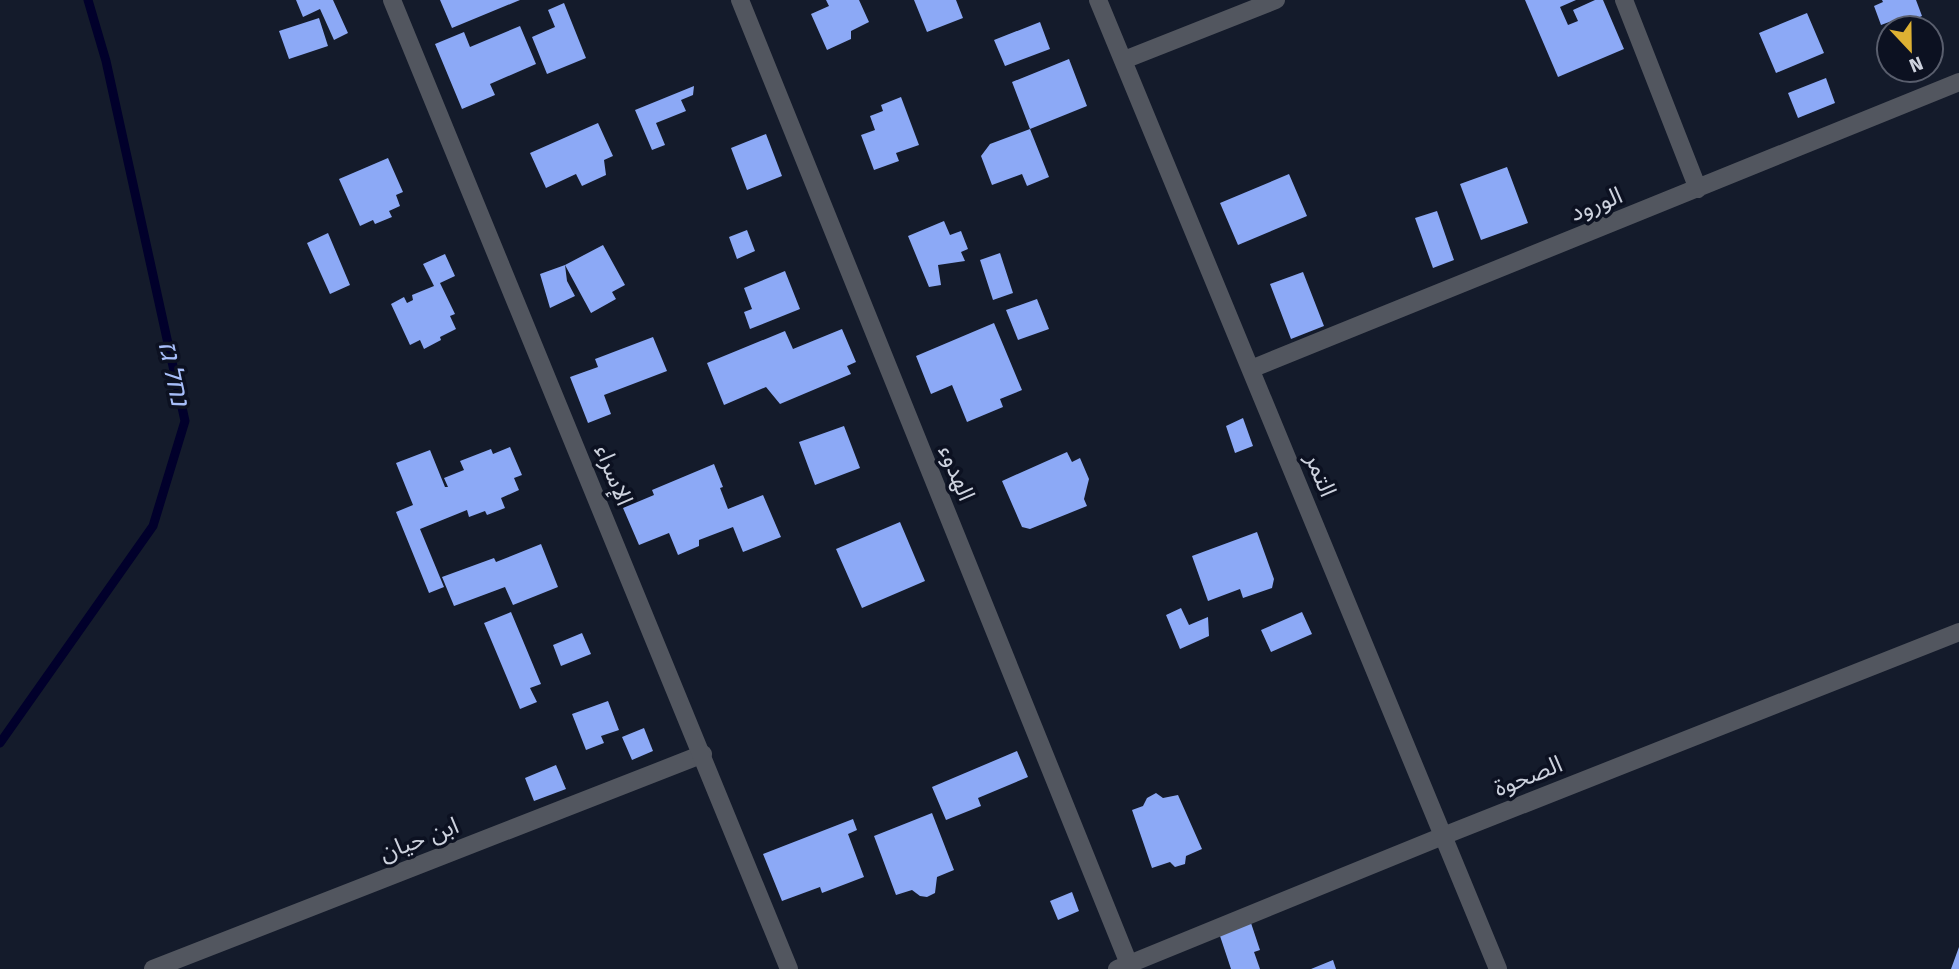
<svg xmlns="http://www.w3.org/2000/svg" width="1959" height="969" font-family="'Fira Sans','Noto Sans Arabic','Noto Sans Hebrew',sans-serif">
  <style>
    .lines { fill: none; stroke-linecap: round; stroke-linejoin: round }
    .stream { stroke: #01002b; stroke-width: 9 }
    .building { fill: #8ca9f6 }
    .minor { stroke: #52565f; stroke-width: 18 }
    .tertiary { stroke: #52565f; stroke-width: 18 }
    .labels { text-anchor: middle; stroke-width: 7; stroke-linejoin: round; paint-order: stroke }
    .street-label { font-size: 24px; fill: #cdd2de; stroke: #0c1121 }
    .water-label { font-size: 26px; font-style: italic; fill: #a7bef9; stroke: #0c1121 }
  </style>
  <rect width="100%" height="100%" fill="#141b2b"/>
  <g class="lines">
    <path class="stream" d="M0,743L153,526L185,421L106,61L88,0"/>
  </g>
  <path class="building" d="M296,0H333L348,33L334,40L320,9L303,17Z
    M440,0H520L452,28Z
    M826,0H859L869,22L851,31V39L827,50L811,14L829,6Z
    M914,0H956L963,18L927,32Z
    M1525,0H1576L1560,7L1568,25L1578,21L1573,10L1595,0H1603L1624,49L1558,77Z
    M1882,0H1916L1922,16L1901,25L1900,18L1881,25L1874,6L1883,2Z
    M564,3L586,58L547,74L532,37L555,27L548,10Z
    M1807,13L1824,53L1776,73L1759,33Z
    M319,18L328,46L289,59L279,31Z
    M1040,22L1050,49L1005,66L994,40Z
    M520,26L536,64L490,84L495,95L462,109L435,44L464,32L470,47Z
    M1069,59L1087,106L1030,129L1012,82Z
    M1826,78L1835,103L1798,118L1788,93Z
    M694,86L693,95L681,100L686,111L656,123L665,145L652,150L635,110Z
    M901,97L919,145L896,153L899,161L874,170L861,135L875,130L870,116L883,111L881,105Z
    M598,123L613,156L604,160L606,175L582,186L576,174L546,188L530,153Z
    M1030,129L1049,177L1027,186L1022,174L992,185L981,156L990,144Z
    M766,134L782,176L747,190L731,148Z
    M388,158L403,192L396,195L400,206L389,211L392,217L375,224L373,220L360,226L339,179Z
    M1507,167L1528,223L1481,240L1460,184Z
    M1289,174L1307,216L1238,245L1220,203Z
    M1437,211L1454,260L1433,268L1415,218Z
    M944,221L950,235L961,231L968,249L961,252L965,261L938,265L941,285L929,287L908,236Z
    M747,230L755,251L737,259L729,237Z
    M328,233L350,285L330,294L307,243Z
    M603,245L625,285L612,292L616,299L591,313L565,265Z
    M1000,253L1013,293L993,300L980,260Z
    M445,254L455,276L440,283L455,314L450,316L456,329L440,337L441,340L424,349L420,340L410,345L391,304L404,297L407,303L413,300L412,295L434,286L423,264Z
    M565,265L567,281L575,296L550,308L540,274Z
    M785,271L800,309L750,329L744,312L752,309L744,288Z
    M1303,272L1324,326L1291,339L1270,284Z
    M1037,299L1049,329L1018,340L1006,310Z
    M994,323L1022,390L1000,399L1003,407L967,422L952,385L931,394L916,356Z
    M842,329L856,362L847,366L851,374L780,404L766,387L724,405L707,363L785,331L793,349Z
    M653,337L667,371L604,395L611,414L588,423L570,377L598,367L595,359Z
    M1243,418L1253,446L1235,453L1226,426Z
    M844,426L860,468L815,485L799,442Z
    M510,447L522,475L514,478L519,490L501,498L505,508L487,515L485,511L469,517L467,510L420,529L444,587L429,593L396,512L413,505L396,463L430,450L445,487H448L444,478L464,470L460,461L491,449L493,454Z
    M1067,452L1072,462L1080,458L1089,479L1084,499L1087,506L1030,529L1022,527L1002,481Z
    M714,464L723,487L720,488L728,509L763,495L781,537L743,552L733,527L699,540V546L678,555L669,533L639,545L623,508L654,495L652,490Z
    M900,522L925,581L862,608L836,549Z
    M1257,532L1274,579L1272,588L1243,598L1240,589L1208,601L1192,556Z
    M541,544L558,587L513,605L505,587L454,606L442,577L494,558L496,562Z
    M1181,608L1189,625L1208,617L1209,636L1180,649L1166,615Z
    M511,612L541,684L530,688L537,702L520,709L484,623Z
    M1302,612L1312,634L1271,652L1261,630Z
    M582,633L591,654L561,666L553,645Z
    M608,701L619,730L601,736L604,743L586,750L572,714Z
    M644,728L653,751L632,760L622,737Z
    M1017,751L1028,777L978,798L981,806L946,820L932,787Z
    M556,765L566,789L534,801L525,778Z
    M1156,793L1163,798L1178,795L1202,849L1186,856L1185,864L1175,867L1170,862L1152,868L1132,810L1143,806L1147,798Z
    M932,813L954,870L937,877L935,893L927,897L920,896L912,890L896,895L874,836Z
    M853,819L857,830L848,834L864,877L822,893L820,887L782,901L763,854Z
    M1072,892L1079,911L1058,920L1050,901Z
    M1251,923L1260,950L1254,952L1260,969H1231L1219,933Z
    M1959,948V969H1951L1959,947Z
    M1333,960L1336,969H1311Z"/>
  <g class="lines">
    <path class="minor" d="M740,0L1129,964
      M1098,0L1498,969
      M1624,0L1698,189
      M1124,60L1276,0
      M1251,369L1959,82
      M153,969L703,754
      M1117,969L1443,836L1959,632"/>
    <path class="tertiary" d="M392,0L789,969"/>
  </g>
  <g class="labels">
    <g class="street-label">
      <text transform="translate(1596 204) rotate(-22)" y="8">الورود</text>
      <text transform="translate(957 473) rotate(68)" y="8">الهدوء</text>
      <text transform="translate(614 475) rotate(68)" y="8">الإسراء</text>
      <text transform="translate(1321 475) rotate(68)" y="8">التمر</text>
      <text transform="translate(1528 776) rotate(-22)" y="8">الصحوة</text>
      <text transform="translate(419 839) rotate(-21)" y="8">ابن حيان</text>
    </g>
    <g class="water-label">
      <text transform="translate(174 373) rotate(78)" y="9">נחל גז</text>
    </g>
  </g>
  <g transform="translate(1910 49) rotate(158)"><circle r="33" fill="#0c1121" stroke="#595e6d" stroke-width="2"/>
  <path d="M0-5L12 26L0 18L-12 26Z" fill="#deb133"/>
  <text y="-10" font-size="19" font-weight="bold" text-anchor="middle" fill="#cdd2de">N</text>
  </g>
</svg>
